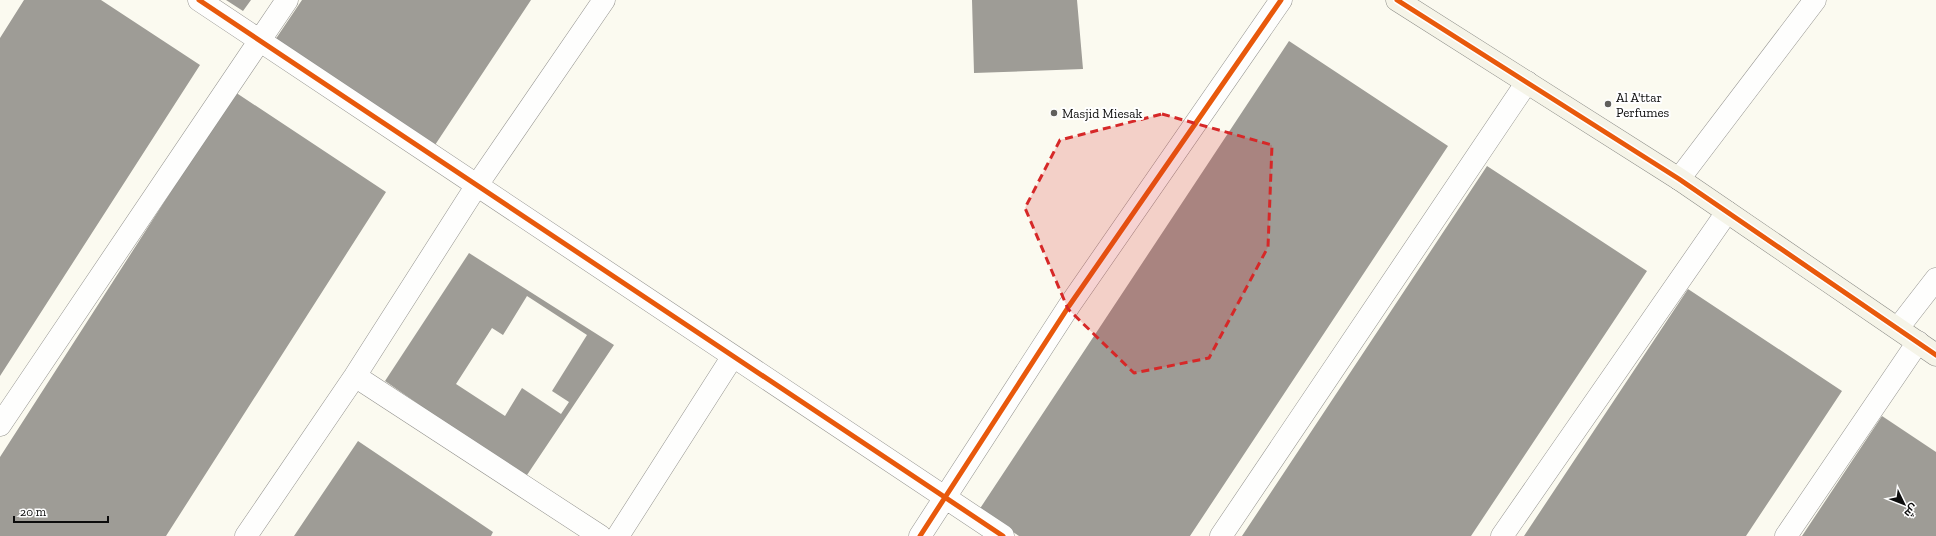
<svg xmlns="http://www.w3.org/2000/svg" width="1936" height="536" font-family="'Zilla Slab',Cairo,serif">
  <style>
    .building { fill: #9e9c96; fill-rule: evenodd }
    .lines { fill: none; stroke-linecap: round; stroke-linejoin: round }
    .street-casing { stroke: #94938f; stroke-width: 23 }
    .secondary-casing { stroke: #8a8a85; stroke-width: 23 }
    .street { stroke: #fefefd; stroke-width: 22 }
    .secondary { stroke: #f5f4e8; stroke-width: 22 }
    .cycleway-casing { stroke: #fff; stroke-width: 8 }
    .cycleway { stroke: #e8590c; stroke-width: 5 }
    .marked { fill: #d62828; fill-opacity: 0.2; stroke: #d62828; stroke-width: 3; stroke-dasharray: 8 5; stroke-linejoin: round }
    .poi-dot { fill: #605f5c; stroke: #fff; stroke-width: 1.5 }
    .labels { text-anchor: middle; stroke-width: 4; stroke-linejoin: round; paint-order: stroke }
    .poi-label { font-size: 13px; fill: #0c0c0c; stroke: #fff; text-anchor: start }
  </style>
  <rect width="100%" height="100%" fill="#fbfaf0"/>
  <path class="building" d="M24,0H101L200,65L0,376V38Z
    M226,0H251L243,11Z
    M302,0H531L435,145L275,40Z
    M972,0H1077L1083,69L974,73Z
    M1289,41L1448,146L1190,536H1019L979,510Z
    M235,92L386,192L166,536H0V457Z
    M1487,166L1647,271L1471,536H1242Z
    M469,253L614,345L525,478L385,381ZM527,296L587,335L552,391L569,402L561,414L522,388L505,416L456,384L492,328L503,335Z
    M1688,289L1842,391L1746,536H1524Z
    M1882,416L1936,452V536H1802Z
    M358,441L493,532L491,536H294Z"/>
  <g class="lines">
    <g class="street-casing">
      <path id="street" d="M199,0L1003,536
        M1679,179L1815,0
        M1898,328L1936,279
        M355,376L600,536
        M0,425L287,0
        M246,536L355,376L477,185L604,0
        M618,536L733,356
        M920,536L1069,306L1281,0
        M1221,536L1527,82
        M1502,536L1727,212
        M1786,536L1918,342"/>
    </g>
    <g class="secondary-casing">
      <path id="secondary" d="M1397,0L1679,179L1936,355"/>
    </g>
    <use href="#street" class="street"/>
    <use href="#secondary" class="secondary"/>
    <g class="cycleway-casing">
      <path id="cycleway" d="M199,0L1003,536
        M1397,0L1679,179L1936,355
        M920,536L1069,306L1281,0"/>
    </g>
    <use href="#cycleway" class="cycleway"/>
  </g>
  <path class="marked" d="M1162,114L1272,145L1268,247L1209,358L1134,373L1068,309L1025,208L1060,140Z"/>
  <g class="poi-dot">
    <circle cx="1608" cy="104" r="4"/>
    <circle cx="1054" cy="113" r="4"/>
  </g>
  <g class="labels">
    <g class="poi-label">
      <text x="1616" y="102">Al A'ttar<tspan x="1616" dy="15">Perfumes</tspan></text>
      <text x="1062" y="118">Masjid Miesak</text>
    </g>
  </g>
  <g transform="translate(1904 504) rotate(133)" stroke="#ffffff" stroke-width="3" paint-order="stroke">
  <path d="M0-3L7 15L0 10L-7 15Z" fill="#0c0c0c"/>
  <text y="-6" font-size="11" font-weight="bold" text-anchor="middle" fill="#0c0c0c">ش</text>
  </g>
  <path d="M14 516v6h94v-6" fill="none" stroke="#0c0c0c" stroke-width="2"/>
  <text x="20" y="516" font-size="12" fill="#0c0c0c" stroke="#ffffff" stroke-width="3" paint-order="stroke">20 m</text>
</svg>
